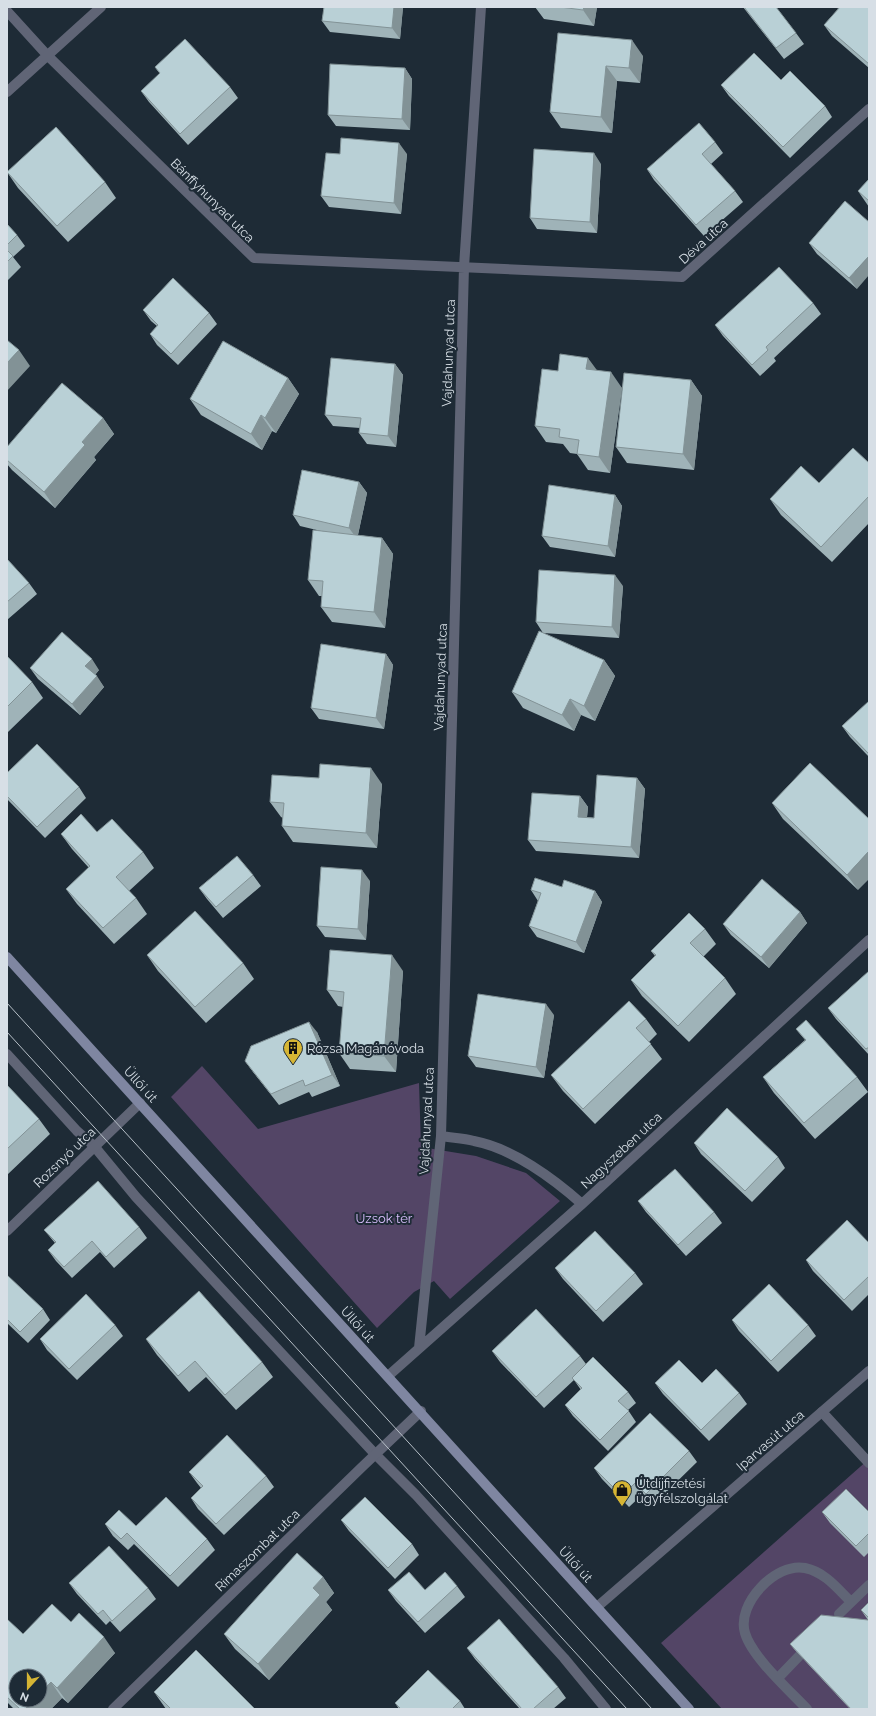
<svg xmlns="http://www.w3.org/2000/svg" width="876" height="1716" font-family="Raleway,sans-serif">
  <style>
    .green { fill: #534566 }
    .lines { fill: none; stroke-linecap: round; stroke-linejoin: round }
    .service { stroke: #606576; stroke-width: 10 }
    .minor { stroke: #606576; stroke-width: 10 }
    .secondary { stroke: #7f86a1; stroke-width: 10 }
    .tram { stroke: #b6bfc7; stroke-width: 1 }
    .wall { fill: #9fb3b8 }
    .shaded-wall { fill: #829296 }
    .building { fill: #b9d0d6; stroke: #829296 }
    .labels { text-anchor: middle; stroke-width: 4; stroke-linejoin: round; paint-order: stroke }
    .street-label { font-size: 13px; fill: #d7dfe6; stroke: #1e2b36 }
    .poi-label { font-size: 13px; fill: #d7dfe6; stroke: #1e2b36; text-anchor: start }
    .park-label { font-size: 13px; fill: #dabffe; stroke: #1e2b36 }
  </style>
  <rect width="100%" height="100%" fill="#1e2b36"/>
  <path class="green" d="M202,1066L258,1129L419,1083L421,1147L476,1156L526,1173L560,1201L450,1299L434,1281L414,1292L377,1328L171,1097Z
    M869,1459V1709H722L661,1643Z"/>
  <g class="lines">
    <path class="service" d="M7,1054L77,1131L94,1146L136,1197L375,1454L416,1495L564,1658L606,1709
      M822,1412L869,1463
      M839,1614L869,1585
      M778,1678L802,1653
      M807,1709C789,1690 752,1657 745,1633C736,1604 776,1562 805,1568C825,1572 838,1589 851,1602"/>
    <path class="minor" d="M7,11L47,55L254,258L682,277L869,109
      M7,92L101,7
      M441,1136C452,1138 463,1138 474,1141C512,1148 554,1179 582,1204
      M7,1231L140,1103
      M419,1348L441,1136L464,267L481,7
      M388,1376L582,1204L869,940
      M597,1607L869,1371
      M113,1709L362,1467L421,1411"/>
    <path class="secondary" d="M7,957L689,1709"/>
    <path class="tram" d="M7,1003L652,1709
      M7,1032L627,1709"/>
  </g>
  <path class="wall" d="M324,7H403L400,39L330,32L322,21Z
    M535,7H597L594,26L544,19Z
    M743,7L796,33L804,44L784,59L750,16Z
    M837,7H869V68L832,36L824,25L838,9Z
    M558,33L643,56L640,83L617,81L612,133L561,128L550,112Z
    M155,67L230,87L238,98L188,145L149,102L141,91L160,74Z
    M405,68L412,79L410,130L336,126L328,115Z
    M721,85L825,106L832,117L790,158L729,96Z
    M715,142L723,153L711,164L735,191L743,202L704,236L654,180L647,169Z
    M340,154H407L401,214L329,207L321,196Z
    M601,164L597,233L537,229L530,218Z
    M7,172L105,182L116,198L68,242L18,188Z
    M869,179V207L858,191Z
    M845,201L857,289L817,254L809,243Z
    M7,224L17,235L25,246L13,257L21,267L7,281Z
    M813,303L821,314L774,358L776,361L760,376L723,336L715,325Z
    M143,310L209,313L217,324L178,365L157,345L150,334L157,326L151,321Z
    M395,364L403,375L396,447L367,444L359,433L360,428L333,426L325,415Z
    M597,370L622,388L610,473L588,470L577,454L570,453L563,444L546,442L535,426L558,371Z
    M288,378L299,394L276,433L272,431L262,450L201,415L190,399Z
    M691,380L702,396L694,470L627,463L616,447Z
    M103,418L114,434L94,457L96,460L55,508L12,470L7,464V447Z
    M869,463V523L832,562L781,515L770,499L819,483Z
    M359,482L367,493L358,535L382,538L393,554L385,628L332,622L321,607L322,596H319L308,580L325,532L300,526L293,515Z
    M615,495L622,506L615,557L550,547L542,536Z
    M7,559L29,583L37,594L7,620Z
    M623,586L619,638L543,633L536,622Z
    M386,654L393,665L384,729L319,719L311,708Z
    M7,656L32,682L43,698L7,733Z
    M604,660L615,676L595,721L581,715L574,731L523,708L512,692Z
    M30,668L99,670L95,675L104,687L80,715L38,679Z
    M869,701V757L850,737L842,726Z
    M810,763L858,890L783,819L772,803Z
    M7,773L79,787L86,798L45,838L7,799Z
    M637,778L645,789L639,858L536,851L528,840L580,796L588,807L587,817L594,818Z
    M382,784L377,848L293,842L282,826L283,818L281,817L270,802Z
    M97,832L143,852L154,868L129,891L136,898L147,914L114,944L77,904L66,889L89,868L72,849L61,834Z
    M253,875L261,886L223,918L207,899L199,888Z
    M370,881L366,940L325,937L317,926Z
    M562,887L595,891L602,902L584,953L537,937L529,926L538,901L531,890Z
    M800,912L807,923L769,968L731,935L723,924Z
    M705,929L716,944L703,957L725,978L736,994L689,1042L642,996L631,980L655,956L651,951Z
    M147,955L243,963L254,979L206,1023L158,971Z
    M403,971L396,1072L350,1069L339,1053L343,1007L338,1006L327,990Z
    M869,971V1055L836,1019L828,1008Z
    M554,1015L544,1078L476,1067L468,1056Z
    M646,1019L657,1034L649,1042L662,1059L595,1124L563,1091L551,1075Z
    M796,1029L857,1077L868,1092L815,1139L774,1093L763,1077L805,1040Z
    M317,1032L340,1086L312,1097L309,1092L279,1105L253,1072L245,1061Z
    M7,1085L39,1119L50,1134L7,1175Z
    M694,1143L778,1157L785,1168L752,1202L701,1154Z
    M638,1201L714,1212L722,1223L686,1256L646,1212Z
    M139,1227L147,1238L114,1268L100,1252L72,1278L56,1261L48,1250L55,1243L44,1230Z
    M869,1243V1294L852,1311L813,1271L806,1260Z
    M555,1268L635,1273L643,1284L603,1322L563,1279Z
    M7,1275L43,1309L50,1320L28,1343L7,1323Z
    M732,1320L808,1325L816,1336L778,1372L739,1331Z
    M115,1325L123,1336L77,1380L47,1350L40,1339Z
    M146,1339L262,1362L273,1377L236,1410L206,1377L189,1392L157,1355Z
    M492,1351L580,1356L586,1364L628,1392L636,1403L628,1410L636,1422L608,1451L573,1416L565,1405L581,1390L574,1380L544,1408L500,1362Z
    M655,1383H702L739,1393L747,1404L709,1441L663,1394Z
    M689,1451L697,1462L653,1505L643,1494L629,1507L602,1479L594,1468Z
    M189,1472L266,1476L274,1487L224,1535L198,1509L191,1498L201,1488L197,1483Z
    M822,1512H869V1552L864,1557L830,1523Z
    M341,1520L412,1544L419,1555L395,1579L349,1531Z
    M105,1524L136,1526L207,1539L215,1550L178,1587L134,1544L128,1550L113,1536Z
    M323,1577L334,1593L326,1602L332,1610L269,1680L235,1649L224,1634Z
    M69,1583L148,1588L156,1599L120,1632L110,1621L106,1625L77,1594Z
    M457,1586L465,1597L425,1633L396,1601L388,1590H425Z
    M869,1602V1709H850L794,1649L790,1644L868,1620L861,1610Z
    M7,1619L23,1634L71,1622L115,1653L68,1703L62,1698L51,1709H14L7,1702Z
    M467,1648L558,1687L566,1698L553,1709H520L475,1659Z
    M154,1692L255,1709H166Z
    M460,1701L465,1709H399L395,1703Z"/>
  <path class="shaded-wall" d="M394,7H403L400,39L392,28Z
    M584,7H597L594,26L583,10Z
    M632,40L643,56L640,83L629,68Z
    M606,66L617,81L612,133L601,117Z
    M405,68L412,79L410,130L402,119Z
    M399,143L407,154L401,214L394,203Z
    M594,153L601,164L597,233L590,222Z
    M869,256V275L857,289L849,278Z
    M19,350L30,366L7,391V363Z
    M588,358L599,373L586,369Z
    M395,364L403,375L396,447L388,436Z
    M611,372L622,388L610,473L599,457Z
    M288,378L299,394L276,433L265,418Z
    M691,380L702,396L694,470L683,454Z
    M261,415L272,431L262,450L251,434Z
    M103,418L114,434L94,457L96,460L55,508L44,492L82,442Z
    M359,482L367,493L357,539L349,528Z
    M615,495L622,506L615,557L608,546Z
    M382,538L393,554L385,628L374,612Z
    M615,575L623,586L619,638L612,627Z
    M386,654L393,665L384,729L376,718Z
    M92,659L99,670L93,677L85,666Z
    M604,660L615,676L595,721L584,706Z
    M97,676L104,687L80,715L72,704Z
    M570,699L581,715L574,731L562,715Z
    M371,768L382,784L377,848L366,833Z
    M637,778L645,789L639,858L631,847Z
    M580,796L588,807L586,828L578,817Z
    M869,851V879L858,890L847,875Z
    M362,870L370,881L366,940L358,929Z
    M595,891L602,902L584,953L576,942Z
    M800,912L807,923L769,968L761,957Z
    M392,955L403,971L396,1072L384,1056Z
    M546,1004L554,1015L544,1078L536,1067Z
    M309,1022L317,1032L340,1086L332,1075Z
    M323,1577L334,1593L326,1602L332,1610L269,1680L258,1664L313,1588Z
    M104,1637L115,1653L68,1703L57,1688Z
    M51,1682L62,1698L51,1709H25L34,1700H40V1693Z"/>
  <path class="building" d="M324,7H394L392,28L322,21Z
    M560,7H584L583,10Z
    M744,7H776L796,33L776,48Z
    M840,7H869V64L824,25Z
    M558,33L632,40L629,68L606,66L601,117L550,112Z
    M185,39L230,87L180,134L141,91L160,73L155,67Z
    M754,53L781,80L790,71L825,106L783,147L721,85Z
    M330,64L405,68L402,119L328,115Z
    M699,123L715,142L702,154L735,191L696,225L647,169Z
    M56,127L105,182L57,226L7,172Z
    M341,138L399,143L394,203L321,196L326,153L340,154Z
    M534,149L594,153L590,222L530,218Z
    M869,179V201L858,191Z
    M845,201L869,222V256L849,278L809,243Z
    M7,224L17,235L7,245Z
    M7,250L13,256L7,262Z
    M779,267L813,303L766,347L768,350L752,365L715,325Z
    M173,278L209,313L171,354L150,334L158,325L143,310Z
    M7,340L19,350L7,363Z
    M223,341L288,378L265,418L261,415L251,434L190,399Z
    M560,354L588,358L586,369L611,372L599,457L577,454L579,440L559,437L560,429L535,426L542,369L558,371Z
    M331,358L395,364L388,436L359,433L361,418L325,415Z
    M624,373L691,380L683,454L616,447Z
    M62,383L103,418L82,442L85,445L44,492L7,460V447Z
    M853,448L869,463V496L821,547L770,499L801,466L819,483Z
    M302,470L359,482L349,528L293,515Z
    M549,485L615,495L608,546L542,536Z
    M313,530L382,538L374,612L321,607L323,581L308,580Z
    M7,559L29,583L7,602Z
    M539,570L615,575L612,627L536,622Z
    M539,631L604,660L584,706L570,699L562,715L512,692Z
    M62,632L92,659L85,666L97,676L72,704L30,668Z
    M321,644L386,654L376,718L311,708Z
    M7,656L32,682L7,707Z
    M869,701V754L842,726Z
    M37,744L79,787L37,827L7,796V773Z
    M810,763L869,819V851L847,875L772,803Z
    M320,764L371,768L366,833L282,826L284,803L270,802L272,775L319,778Z
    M597,775L637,778L631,847L528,840L532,793L580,796L578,817L594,818Z
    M81,814L97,832L112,819L143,852L116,877L136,898L103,928L66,889L90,866L61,834Z
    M237,856L253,875L216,907L199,888Z
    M321,867L362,870L358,929L317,926Z
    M535,878L562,887L564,880L595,891L576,942L529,926L541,893L531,890Z
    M762,879L800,912L761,957L723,924Z
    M195,911L243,963L195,1007L147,955Z
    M689,913L705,929L690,943L725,978L678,1026L631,980L656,955L651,951Z
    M330,950L392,955L384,1056L339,1053L344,992L327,990Z
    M869,971V1047L866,1049L828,1008Z
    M478,994L546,1004L536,1067L468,1056Z
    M629,1001L646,1019L636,1028L651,1044L583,1109L551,1075Z
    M806,1020L857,1077L804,1123L763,1077L806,1040L796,1029Z
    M309,1022L332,1075L305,1086L303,1080L271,1094L245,1061L251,1046Z
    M7,1085L39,1119L7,1149Z
    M727,1108L778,1157L745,1191L694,1143Z
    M675,1169L714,1212L678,1245L638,1201Z
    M98,1181L139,1227L106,1257L92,1241L64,1267L48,1250L56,1242L44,1230Z
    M847,1220L869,1243V1276L844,1300L806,1260Z
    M595,1231L635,1273L596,1311L555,1268Z
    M7,1275L43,1309L20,1332L7,1319Z
    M769,1284L808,1325L771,1361L732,1320Z
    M199,1291L262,1362L225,1395L195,1361L178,1376L146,1339Z
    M86,1294L115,1325L69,1369L40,1339Z
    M536,1309L580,1356L536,1397L492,1351Z
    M593,1357L628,1392L618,1401L629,1411L600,1440L565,1405L582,1388L572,1378Z
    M679,1360L702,1383L716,1369L739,1393L701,1430L655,1383Z
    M650,1413L689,1451L646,1494L635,1483L622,1496L594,1468Z
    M227,1435L266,1476L216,1524L191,1498L203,1486L189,1472Z
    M846,1489L869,1512V1533L856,1546L822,1512Z
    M166,1497L207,1539L170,1576L127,1533L121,1539L105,1524L119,1510L136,1526Z
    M365,1497L412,1544L388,1568L341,1520Z
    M109,1546L148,1588L112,1621L103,1610L98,1614L69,1583Z
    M297,1553L323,1577L313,1588L320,1595L258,1664L224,1634Z
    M409,1572L425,1590L445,1572L457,1586L418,1622L388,1590Z
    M869,1602V1618L861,1610Z
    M52,1604L71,1622L79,1613L104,1637L57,1688L51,1682L40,1693V1676H16V1700H34L25,1709H20L7,1697V1619L23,1634Z
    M821,1615L868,1620H869V1709H851L790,1644Z
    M499,1619L558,1687L533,1709H522L467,1648Z
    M196,1650L255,1709H171L154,1692Z
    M428,1670L460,1701L452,1709H401L395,1703Z"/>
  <defs>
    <g id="building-pin" transform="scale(1)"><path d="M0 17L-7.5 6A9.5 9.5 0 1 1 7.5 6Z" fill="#d6b534" stroke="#1e2b36"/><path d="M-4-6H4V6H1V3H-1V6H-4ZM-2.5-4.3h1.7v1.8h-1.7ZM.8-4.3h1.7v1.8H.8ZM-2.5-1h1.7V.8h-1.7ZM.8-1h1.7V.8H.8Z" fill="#111"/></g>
    <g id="shop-pin" transform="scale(1)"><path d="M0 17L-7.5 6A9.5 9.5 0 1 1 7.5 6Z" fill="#d6b534" stroke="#1e2b36"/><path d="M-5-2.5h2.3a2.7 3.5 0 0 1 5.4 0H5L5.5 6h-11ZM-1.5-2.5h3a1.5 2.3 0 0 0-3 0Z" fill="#111"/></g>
  </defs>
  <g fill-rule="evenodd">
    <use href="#building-pin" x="293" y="1048"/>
    <use href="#shop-pin" x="622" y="1490"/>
  </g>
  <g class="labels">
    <g class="street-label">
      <text transform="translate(213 200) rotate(45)" y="5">Bánffyhunyad utca</text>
      <text transform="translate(703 241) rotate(-42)" y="5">Déva utca</text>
      <text transform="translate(448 353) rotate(-88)" y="5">Vajdahunyad utca</text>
      <text transform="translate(440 677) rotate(-88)" y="5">Vajdahunyad utca</text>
      <text transform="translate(141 1084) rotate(48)" y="5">Üllői út</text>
      <text transform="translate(426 1121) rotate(-87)" y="5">Vajdahunyad utca</text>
      <text transform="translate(621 1150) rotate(-43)" y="5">Nagyszeben utca</text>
      <text transform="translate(64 1157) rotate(-44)" y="5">Rozsnyó utca</text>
      <text transform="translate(358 1324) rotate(48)" y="5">Üllői út</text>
      <text transform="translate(770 1440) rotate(-41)" y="5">Iparvasút utca</text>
      <text transform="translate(257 1550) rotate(-44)" y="5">Rimaszombat utca</text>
      <text transform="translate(576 1564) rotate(48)" y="5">Üllői út</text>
    </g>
    <g class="poi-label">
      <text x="307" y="1053">Rózsa Magánóvoda</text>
      <text x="636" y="1488">Útdíjfizetési<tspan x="636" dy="15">ügyfélszolgálat</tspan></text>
    </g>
    <g class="park-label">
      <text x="384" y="1223">Uzsok tér</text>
    </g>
  </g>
  <rect width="876" height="1716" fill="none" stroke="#d7dfe6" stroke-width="16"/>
  <g transform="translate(28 1688) rotate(201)"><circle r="19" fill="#1e2b36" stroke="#68737c"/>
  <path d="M0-3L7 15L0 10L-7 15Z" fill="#d6b534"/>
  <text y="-6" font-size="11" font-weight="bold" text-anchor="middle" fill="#d7dfe6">N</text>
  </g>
</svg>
